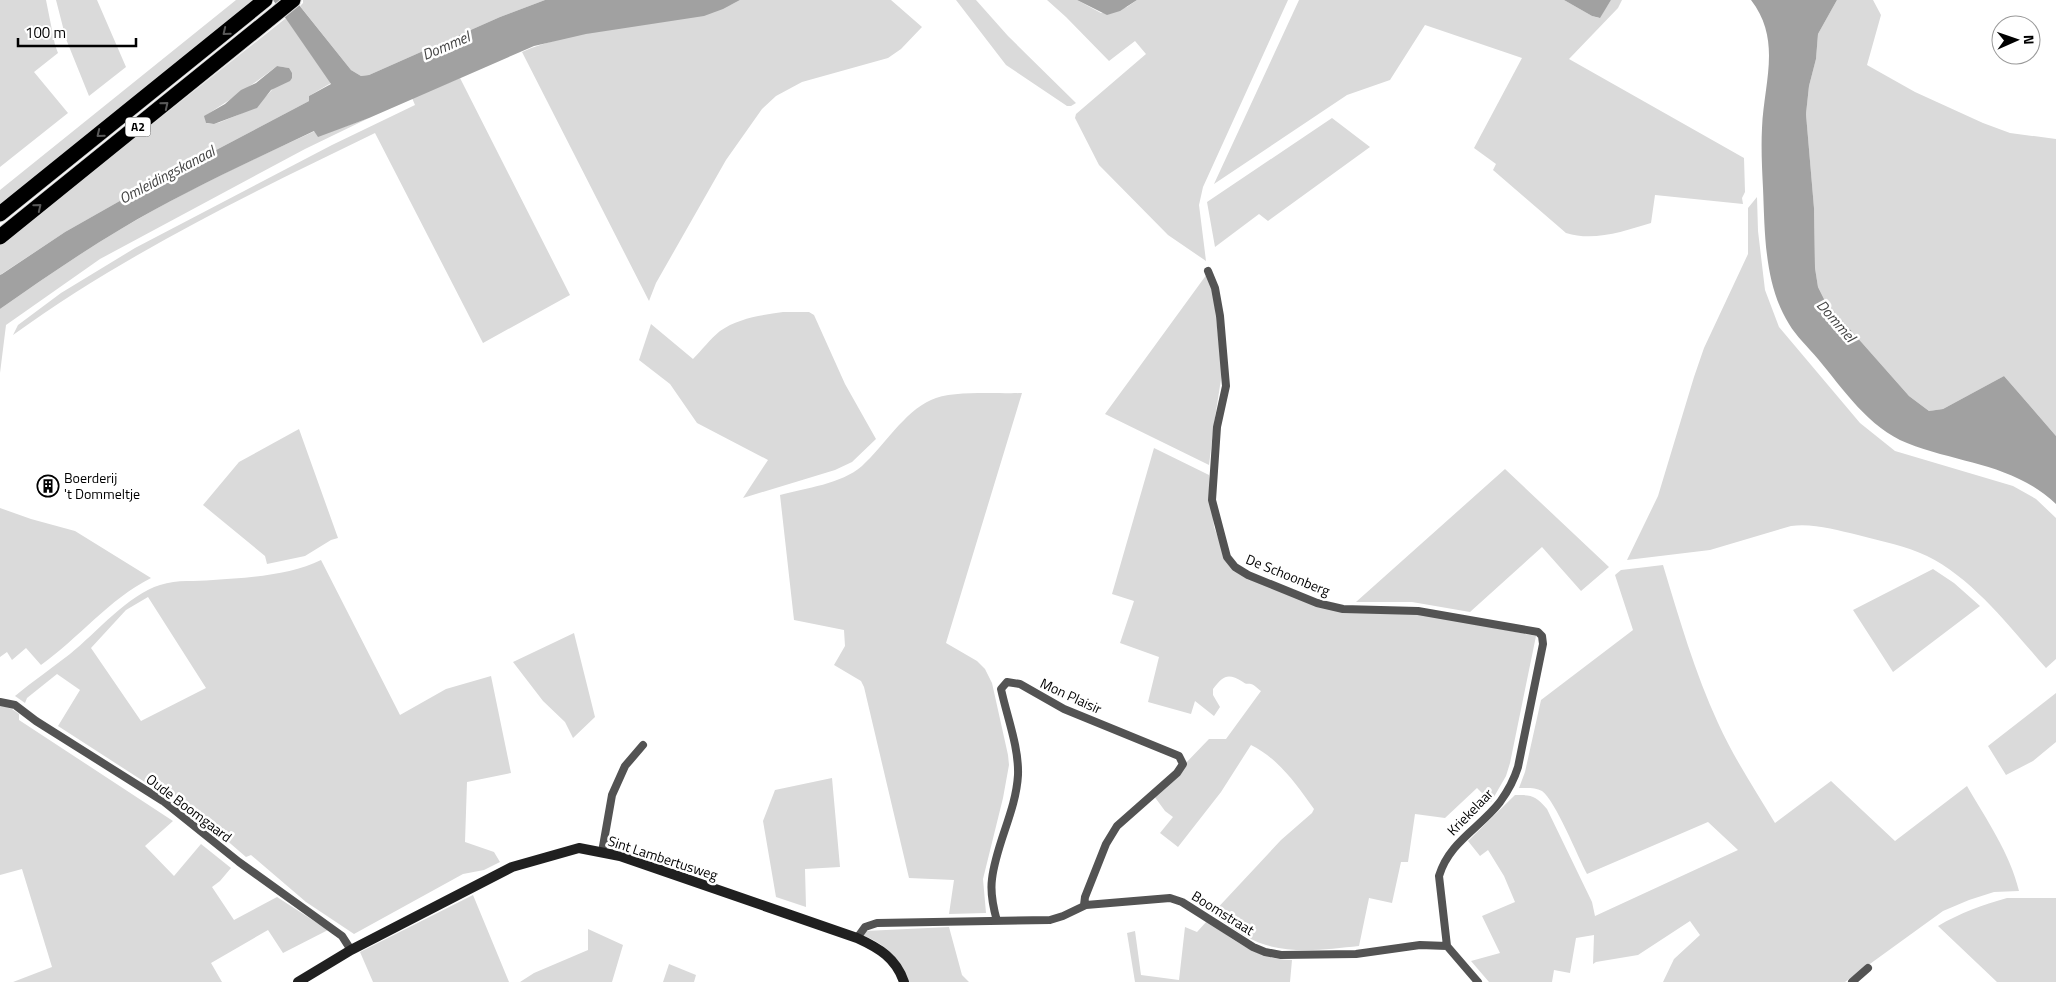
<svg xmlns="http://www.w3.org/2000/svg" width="2056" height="982" font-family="'Titillium Web',sans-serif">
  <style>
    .green { fill: #dadada; fill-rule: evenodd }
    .water { fill: #a1a1a1 }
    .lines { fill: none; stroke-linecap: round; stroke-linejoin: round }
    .highway-casing { stroke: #dbdbdb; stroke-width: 17 }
    .street { stroke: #535353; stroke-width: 8 }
    .secondary { stroke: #202020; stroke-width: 10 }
    .highway { stroke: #000; stroke-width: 15 }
    .oneway { stroke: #595959 }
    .labels { text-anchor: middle; stroke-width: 5; stroke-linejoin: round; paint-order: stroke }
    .shield { fill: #fff; stroke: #4c4c4c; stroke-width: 1 }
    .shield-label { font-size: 12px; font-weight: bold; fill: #000 }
    .poi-label { font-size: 14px; fill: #000; stroke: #fff; text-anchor: start }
    .street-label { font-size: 14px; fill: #000; stroke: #fff }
    .water-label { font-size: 15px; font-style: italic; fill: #424242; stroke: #fff }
  </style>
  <rect width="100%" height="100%" fill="#fff"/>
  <path class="green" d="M0,0H46L55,45L58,53L34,72L68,113L0,167Z
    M56,0H97L126,67L89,96L66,39Z
    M236,0H254L0,205V190Z
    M303,0H545L500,17L369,75L361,76L351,70L300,6L303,3Z
    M740,0H891L922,27L901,49L888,58L802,82L776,96L762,109L726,160L656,283L649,301L522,52C572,30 629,29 682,18C704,13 720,11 740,0Z
    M956,0H976L1008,36L1076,103L1071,106H1067L1006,65Z
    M1047,0H1077L1101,13L1127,7L1137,0H1288L1203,187L1199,205L1206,261L1168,235L1099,165L1075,118L1076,114L1146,54L1135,41L1109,61L1066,17Z
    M1299,0H1564L1592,16L1599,18L1611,0H1622L1618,8L1569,59L1744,158L1745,192L1742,198L1743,204L1655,195L1651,223C1624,231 1594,242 1566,233L1493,170L1496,164L1474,148L1522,58L1425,25L1390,80L1347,95L1214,184Z
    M1837,0H1873L1881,15L1867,65L1915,92L1983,123L2010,133L2056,139V436L2004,376L1943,409L1929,411L1909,396L1825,301L1818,287L1815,268L1814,208L1806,114L1809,86L1816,59L1818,34Z
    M286,18L331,83L309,96V101L125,198L65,232L0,275V245ZM277,66L289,68C270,94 259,108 228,119C220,122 213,126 206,123L205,116C229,100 253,85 277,66Z
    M460,78L570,295L483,343L375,133C251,193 125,254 13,335L18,325L61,293L135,248L332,145L415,105L412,98Z
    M369,118L305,149L100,259L6,325L0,373V309C40,281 79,254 121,229C183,192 249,161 315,131L318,136Z
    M1332,118L1370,147L1268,221L1259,214L1215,247L1207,202Z
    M1757,197L1758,231L1765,290L1779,327L1860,423L1895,451L2013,486L2036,499L2056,518V659L2046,668C2012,630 1974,579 1927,556C1906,546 1881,541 1858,535C1836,530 1813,523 1791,526L1710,550L1627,560L1658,496L1694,377L1704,348L1748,254V208Z
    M1207,274L1213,289L1222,373L1214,424L1209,465L1105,414Z
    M783,312H809L814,315L845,384L876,439L852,462L835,470L743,498L768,460L697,423L670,384L639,360L651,324L693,359C702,350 710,339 720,331C738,318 762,315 783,312Z
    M1022,393L946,643L977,661L985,669L992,683L1008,755L1009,765L1003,798L983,879L986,913L949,914L954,880L909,878L864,687L861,681L834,665L845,646L844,630L794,620L780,495C806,488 841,484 862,466C884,446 904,412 931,400C951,390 998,394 1022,393Z
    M299,429L338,538L331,540L305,556L267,564L265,556L203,505L239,462Z
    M1154,448L1209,475L1214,527L1223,551L1233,567L1324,607L1413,612L1536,636L1510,763L1506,776L1491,802L1477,788L1445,818L1415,814L1408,862H1401L1392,903L1369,898L1359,946C1330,949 1295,954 1266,945C1246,939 1229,925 1212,914L1281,840L1312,813L1314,809C1296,784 1279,759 1251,745L1221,792L1178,847L1160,833L1173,817L1165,811L1154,796L1209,739H1226L1261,691C1258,689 1255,685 1251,684C1247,683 1247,685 1243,682C1228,673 1224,675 1213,689V695L1220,707L1214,716L1195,701L1191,714L1148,702L1159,657L1120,643L1134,601L1112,594Z
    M1505,469L1609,567L1581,591L1542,547L1470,612L1412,602H1356Z
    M0,508L31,519L75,531L151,578C109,599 79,638 41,665L26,648L12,660L7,652L0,657Z
    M321,560L400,715L446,689L491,676L511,773L467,782L465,842L494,852L500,862L484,870L463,874L354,934L306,902L251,855L246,857L202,819L58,726L80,690L57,674L27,698L25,703L15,696C33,681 52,668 70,654C96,633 129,594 160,585C178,579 195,582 213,580C247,578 291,575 321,560ZM148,597L206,688L141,721L91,648L126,610Z
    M1663,565C1679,618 1695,673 1718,723C1734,758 1755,790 1775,823L1831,781L1895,841L1967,786C1986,819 2010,853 2019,891L1994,892L1969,900L1943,911L1845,982H1663L1674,959L1700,935L1690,921L1638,955L1596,962L1593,964L1594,935L1576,938L1570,973L1554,970L1552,982H1489L1471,961L1500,953L1482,916L1515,902L1504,876L1488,850L1480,856L1468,841L1515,795C1532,795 1535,795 1547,809L1592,902L1595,916L1738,850L1708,822L1587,874C1578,857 1555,800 1542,791C1535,787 1526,788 1519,788L1525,772L1541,700L1633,630L1615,575L1621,570Z
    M1933,569L1954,583L1980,606L1893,672L1853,610Z
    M574,633L595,717L573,738L565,722L543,701L513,662Z
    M2056,693V742L2033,761L2006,775L1988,746Z
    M0,705L12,709L19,714V720L173,821L145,846L174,876L201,844L231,868L220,881L212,887L234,920L277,897L328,930L283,953L268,930L211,963L222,982H13L52,967L22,869L0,875Z
    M832,778L840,867L805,869L806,907L776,897L763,821L775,790Z
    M473,895L509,982H373L360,952Z
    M2007,898H2056V982H1997L1938,926C1960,913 1982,905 2007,898Z
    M1207,921C1234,940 1258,960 1292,960L1290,982H1135L1127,933L1135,931L1141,975L1179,980L1185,927L1197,932Z
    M949,927L962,975L969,982H908C901,958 885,944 862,935L865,931Z
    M588,929L623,945L612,982H520L534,973L588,950Z
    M669,964L696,975L694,982H663Z"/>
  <path class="water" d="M273,0H295L351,70L361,76L369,75L500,17L545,0H740L723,9L704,16L586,34L534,46L369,118L318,137L314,131C249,162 183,192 121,229C79,254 40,281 0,309V275L2,274L65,232L125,198L309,101V96L331,84Z
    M1077,0H1137L1120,11L1107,15Z
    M1564,0H1611L1600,18L1592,16Z
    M1751,0H1837L1818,34L1816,59L1809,86L1806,114L1814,208L1815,268L1818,287L1825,301L1909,396L1929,411L1943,409L2004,376L2056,436V504C2012,463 1960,464 1907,443C1869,428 1843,389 1818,359C1808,347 1796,336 1789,324C1764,284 1765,233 1763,188C1762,168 1761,148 1762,128C1764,82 1782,40 1751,0Z
    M277,66L289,68L292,73V78L290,81L271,90L257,108L214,124L206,123L204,116L225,104L241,90L256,83Z"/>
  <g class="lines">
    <g class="highway-casing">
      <path id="highway" d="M0,214L265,0
        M0,237L293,0"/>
    </g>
    <path class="street" d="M1208,271L1215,288L1220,316L1226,386L1217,427L1212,500L1227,557L1235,567L1248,575L1317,603L1343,609L1418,611L1538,632L1542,636L1543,644L1518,767C1514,780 1508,791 1500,802C1480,828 1449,842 1439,876L1447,946
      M0,702L15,705L36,721L163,801L239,862L342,936L351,950
      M602,852L612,795L625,766L643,745
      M997,921C993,907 990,894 992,879C996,844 1016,811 1018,775C1019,747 1007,717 1001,689L1007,682L1020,684L1064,709L1179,756L1183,764L1177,773L1117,826L1106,844L1085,897L1084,905H1086
      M857,938L865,927L877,923L1050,920L1063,916L1086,905L1170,898L1182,902L1253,947L1265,952L1281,955L1356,954L1420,945L1447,946L1478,982
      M1852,982L1868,968"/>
    <path class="secondary" d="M298,982L351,950L512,867L579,848L620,856L857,938C879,948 896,958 904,982"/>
    <use href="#highway" class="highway"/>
  </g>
  <defs><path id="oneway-chevron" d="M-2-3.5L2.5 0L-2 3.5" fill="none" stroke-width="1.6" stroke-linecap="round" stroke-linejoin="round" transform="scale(1.25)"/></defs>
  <g class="oneway">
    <use href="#oneway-chevron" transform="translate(226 32) rotate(141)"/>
    <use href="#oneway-chevron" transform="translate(165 105) rotate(-39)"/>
    <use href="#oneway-chevron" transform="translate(100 134) rotate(141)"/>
    <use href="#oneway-chevron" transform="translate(38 207) rotate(-39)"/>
  </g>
  <defs>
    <g id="building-ring" transform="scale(1.125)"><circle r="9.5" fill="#fff" stroke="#000" stroke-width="1.5"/><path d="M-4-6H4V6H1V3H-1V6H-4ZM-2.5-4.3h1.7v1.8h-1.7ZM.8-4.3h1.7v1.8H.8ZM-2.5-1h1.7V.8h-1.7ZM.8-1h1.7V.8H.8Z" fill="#000"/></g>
  </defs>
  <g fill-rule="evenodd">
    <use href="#building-ring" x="48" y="486"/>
  </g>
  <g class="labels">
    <rect class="shield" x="125.5" y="117.5" width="25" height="19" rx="4"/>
    <g class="shield-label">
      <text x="138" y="131">A2</text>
    </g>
    <g class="poi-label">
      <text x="64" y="483">Boerderij<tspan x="64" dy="16">'t Dommeltje</tspan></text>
    </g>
    <g class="street-label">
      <text transform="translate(1288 575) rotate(22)" y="5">De Schoonberg</text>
      <text transform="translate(1071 696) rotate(25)" y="5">Mon Plaisir</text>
      <text transform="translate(189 808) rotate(37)" y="5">Oude Boomgaard</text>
      <text transform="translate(1470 812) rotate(-46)" y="5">Kriekelaar</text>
      <text transform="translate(663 858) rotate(18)" y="5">Sint Lambertusweg</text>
      <text transform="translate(1223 913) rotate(32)" y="5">Boomstraat</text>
    </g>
    <g class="water-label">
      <text transform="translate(446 46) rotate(-23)" y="5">Dommel</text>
      <text transform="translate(167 175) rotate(-28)" y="5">Omleidingskanaal</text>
      <text transform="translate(1836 321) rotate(49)" y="5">Dommel</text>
    </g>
  </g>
  <g transform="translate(2016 40) rotate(88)"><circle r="24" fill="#ffffff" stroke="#999999"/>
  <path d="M0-4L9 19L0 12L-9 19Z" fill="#000000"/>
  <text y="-8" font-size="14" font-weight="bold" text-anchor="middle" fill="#000000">N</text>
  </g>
  <path d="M18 38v8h118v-8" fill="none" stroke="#000000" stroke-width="2.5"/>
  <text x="25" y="38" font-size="15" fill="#000000" stroke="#ffffff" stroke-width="4" paint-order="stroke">100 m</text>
</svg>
